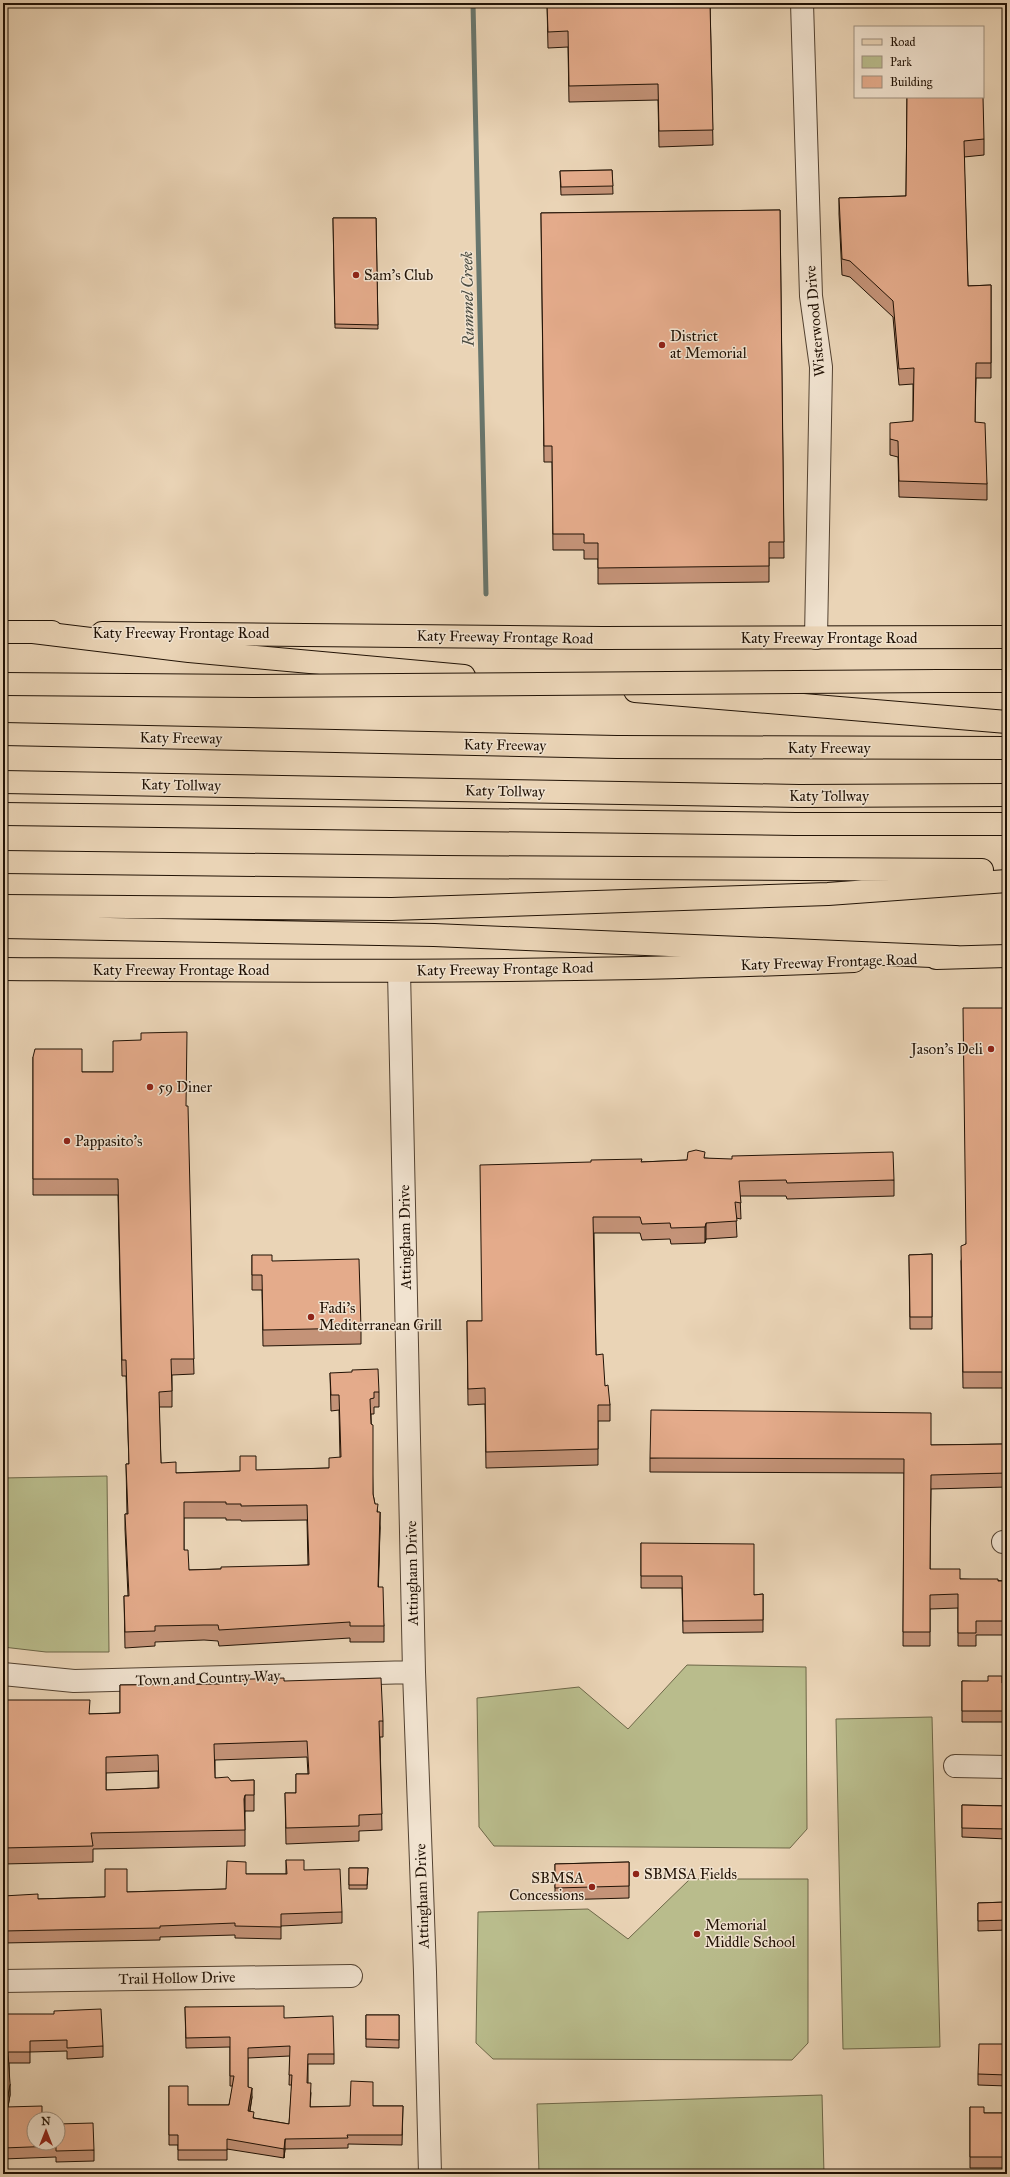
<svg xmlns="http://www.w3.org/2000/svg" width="1010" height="2177" font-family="'IM FELL Great Primer',serif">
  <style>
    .green { fill: #b9bc8c; stroke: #6d6748 }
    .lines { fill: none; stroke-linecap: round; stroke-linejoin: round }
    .stream { stroke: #68766d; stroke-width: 5 }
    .minor-casing { stroke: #534231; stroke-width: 24 }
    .major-casing { stroke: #211205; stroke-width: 24 }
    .highway-casing { stroke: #211205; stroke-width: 24 }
    .minor { stroke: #f1e3d0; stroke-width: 22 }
    .major { stroke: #ead4b6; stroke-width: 22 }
    .highway { stroke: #ead4b6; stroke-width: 22 }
    .highway-bridge-casing { stroke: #211205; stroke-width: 24; stroke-linecap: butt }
    .highway-bridge { stroke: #ead4b6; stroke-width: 22 }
    .wall { fill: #c49378; stroke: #211205; fill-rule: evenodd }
    .shaded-wall { fill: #a07861; stroke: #211205 }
    .building { fill: #e4ab8b; stroke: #211205; fill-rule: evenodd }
    .poi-dot { fill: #8f2418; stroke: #f1e3d0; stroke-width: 1.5 }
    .labels { text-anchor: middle; stroke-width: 3; stroke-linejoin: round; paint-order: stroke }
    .poi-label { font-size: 15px; fill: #211205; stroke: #f1e3d0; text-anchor: start }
    .street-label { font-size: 15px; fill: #211205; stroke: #f1e3d0 }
    .water-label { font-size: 16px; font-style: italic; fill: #4b4c42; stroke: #f1e3d0 }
  </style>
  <rect width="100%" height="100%" fill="#ead4b6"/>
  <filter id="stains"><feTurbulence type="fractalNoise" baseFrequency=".005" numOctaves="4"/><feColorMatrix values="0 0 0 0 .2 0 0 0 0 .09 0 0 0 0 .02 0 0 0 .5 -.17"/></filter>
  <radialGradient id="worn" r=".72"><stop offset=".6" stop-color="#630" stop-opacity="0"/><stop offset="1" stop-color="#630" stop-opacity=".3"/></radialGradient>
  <path class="green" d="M107,1476L109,1652H46L3,1647V1478Z
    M687,1665L806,1667L807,1829L790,1848L494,1846L479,1827L477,1698L579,1687L628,1729Z
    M932,1717L940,2047L843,2049L836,1719Z
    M690,1879H808V2043L792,2060L493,2059L476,2043L478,1912L588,1909L628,1939Z
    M822,2095L824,2174H539L537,2104Z"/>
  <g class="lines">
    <path class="stream" d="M473,3L486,594"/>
    <g class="minor-casing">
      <path id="minor" d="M802,3L811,296L821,367L816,638
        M399,971L414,1672L425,1972L430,2174
        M1003,1542H1007
        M3,1674L74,1681L414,1672
        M955,1766L1007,1767
        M3,1981L351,1976"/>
    </g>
    <g class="major-casing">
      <path id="major" d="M3,632H52
        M102,633L602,638L1007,637
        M936,958L1007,956
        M3,969C286,971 570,974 854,961"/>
    </g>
    <g class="highway-casing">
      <path id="highway" d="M33,632L189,651L464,676
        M938,681H1007
        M635,691L1007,722
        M3,734L617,747L1007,748
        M3,782L799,796L1007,795
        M3,814L796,824H1007
        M3,862L441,867L982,870
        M3,906L392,909L828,894L1007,881
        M3,927L434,935L955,957"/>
    </g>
    <use href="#minor" class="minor"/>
    <use href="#major" class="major"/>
    <use href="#highway" class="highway"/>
    <g class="highway-bridge-casing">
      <path id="highway-bridge" d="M3,684L254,686L938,681"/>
    </g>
    <use href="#highway-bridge" class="highway-bridge"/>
  </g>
  <path class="wall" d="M547,3H710L713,145L659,147L658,100L569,102L568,47L548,48Z
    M907,97L984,139V155L964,157L968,286L991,285V378H976L975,422L987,484V500L899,497L898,457L890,455V439L913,421V384L899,385L893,317L850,277L842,275L839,214V198L906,196Z
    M612,170L613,194L561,195L560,171Z
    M780,210L784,558H769V582L598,584V559H584V550H553L552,462H544L541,213Z
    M333,218H376L378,329L335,328Z
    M1007,1008V1388H963L961,1261L966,1244Z
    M33,1057L82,1072H113L186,1106L194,1374L172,1375V1407H159L161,1463L176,1473L329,1468L340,1457L339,1410L331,1411L330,1373L379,1392V1407H374V1414H371L373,1494L375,1504L378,1512L380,1528L378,1587L384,1626V1642H350V1638L219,1646L218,1641L204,1640L155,1642V1646L125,1648L124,1596H128L125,1529V1514H127L126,1464H129L126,1376H122L118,1195H33ZM184,1518H226V1520H241V1521L307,1520L308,1565L221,1569L189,1570L184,1550Z
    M705,1158L894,1180V1196L787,1199L786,1196H740L741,1219L736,1218L737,1237L706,1239L705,1243L671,1244L670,1239L642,1240L640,1233H594L596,1355L605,1386L610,1405V1421H598V1465L486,1468L485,1404L468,1405L467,1321H482L642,1162L687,1160Z
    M932,1254V1329H910L909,1255Z
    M252,1255L361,1328V1344L263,1346L262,1290H252Z
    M1005,1432H1007V1487L931,1489L930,1569L960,1579L1007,1581V1636V1635H976V1646H958V1608L930,1609V1646H903L904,1473L650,1472V1458L931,1445L1005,1444Z
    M641,1543L754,1595L763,1594V1632L683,1633L682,1588H641Z
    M284,1681L383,1721V1737H380L382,1830L359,1831V1841L286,1844L285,1793H296V1774H308L307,1757L215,1760V1778L231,1781L254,1780V1811H245V1846L93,1849V1862L3,1864V1700L90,1714L120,1713V1685L220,1684ZM158,1771V1788L106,1790V1773Z
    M962,1681L1007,1683V1722H962Z
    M962,1805L1007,1806V1839L962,1837Z
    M286,1860L304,1870L342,1912V1923L281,1926V1939L235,1938V1935L160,1937V1940L3,1943V1896L38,1899L105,1897L127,1892L226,1889L246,1874H286Z
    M629,1862V1898L555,1900V1864Z
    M349,1868H368L367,1889H349Z
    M1007,1902V1930L978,1931V1903Z
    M185,2007L284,2018L334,2054V2064H308V2083L311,2093L310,2107L373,2106H403L402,2145L348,2144V2148L285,2149L284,2158L227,2149V2160H178V2145H169V2086L188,2105H229L233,2086H230V2047L186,2048ZM290,2056L289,2085H292L289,2124L254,2118L250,2111L252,2097L248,2087V2058Z
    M3,2014L103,2046V2057L67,2059V2051L30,2052V2063H9L10,2095L8,2107L34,2143L94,2150V2161L56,2162V2157L3,2159Z
    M366,2015H399V2048L366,2047Z
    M1007,2044V2086L978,2085V2074Z
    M970,2107L984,2113H1007V2168H970Z"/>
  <path class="shaded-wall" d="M706,1223V1239L705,1243V1227Z
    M380,1512V1528L378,1603V1587Z
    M245,1795V1811L244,1815V1799Z
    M10,2084V2095L6,2118V2107Z
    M252,2088V2097L248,2121V2111Z
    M285,2139V2149L284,2158V2149Z"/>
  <path class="building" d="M547,3H710L713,130L659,131L658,84L569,86L568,31L548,32Z
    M907,97H983L984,139L964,141L968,286L991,285V363H976L975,422L985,423L987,484L899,481L898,441L890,439V423L913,421L914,368L899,369L893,301L850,261L842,259L839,198L906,196Z
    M612,170L613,186L561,187L560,171Z
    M780,210L784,542H769V566L598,568V543H584V534H553L552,446H544L541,213Z
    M333,218H376L378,325L335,324Z
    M963,1008H1007V1372H963L961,1246L966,1244Z
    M187,1032L186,1106H188L194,1359H171L172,1391L159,1392L161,1463L176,1462V1473L240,1471V1456H256V1470L329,1468V1458L341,1457L339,1395H331L330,1373L352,1372V1370L378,1369L379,1392H374V1398L370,1399L371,1424L373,1425V1494L375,1504H378L377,1512H380L378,1587H383L384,1626H350V1622L219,1630L218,1625H204L155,1626V1631L125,1632L124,1596H129L125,1514H128L126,1464H129L126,1360H122L118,1179H33V1057L35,1049H82V1072H113V1041L141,1040V1033ZM184,1502H226V1504H241V1506L307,1505L309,1565L221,1567V1569L189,1570L188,1550H184Z
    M696,1150L705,1152L704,1158L732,1159V1156L893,1152L894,1180L787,1183L786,1180L739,1181L741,1203L735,1202L737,1221L706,1223L705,1227L671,1228L670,1223L642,1224L640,1217H593L596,1355L603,1354L605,1386L608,1385L610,1405H598V1449L486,1452L485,1388L468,1389L467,1321H482L480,1165L591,1162V1160L642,1159L641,1162L687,1160L688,1152Z
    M932,1254V1317H910L909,1255Z
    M252,1255H272V1261L359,1259L361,1328L263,1330L262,1275H252Z
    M651,1410L931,1413V1445L1005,1444V1432H1007V1473L931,1475L930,1569H960V1579H998V1581H1007V1622V1621H976V1633H958V1594L930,1595V1632H903L904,1459L650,1458Z
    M641,1543L754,1544V1595L763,1594V1620L683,1621L682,1576H641Z
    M988,1676H1002V1683H1007V1711H962V1681H988Z
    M284,1678V1681L381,1678L383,1721H379L382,1814L359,1815V1826L286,1828L285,1793H296V1774H309L307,1741L214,1744L215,1778L228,1777L231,1781L254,1780V1795H245L244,1799L245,1830L91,1833L93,1846L3,1848V1700H90L89,1714L120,1713V1685L220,1684V1680ZM158,1755L159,1788L106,1790V1757Z
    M962,1805L1007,1806V1829L962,1828Z
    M286,1860H304V1870L340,1869L342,1912L281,1914V1927L235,1926V1923L160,1926V1928L3,1931V1896L38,1894V1899L105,1897V1869H127V1892L226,1889L227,1861L246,1862V1874H287Z
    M629,1862V1886L555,1888V1864Z
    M349,1868H368L367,1885H349Z
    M1007,1902V1920L978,1921V1903Z
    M284,2006V2018L333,2016L334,2054H308L307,2083H311L310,2107L350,2106L351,2081L373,2082V2106H403L402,2135H347L348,2138L285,2139L284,2149L227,2139V2150H178V2135H169V2086H188V2105H229L234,2076H230V2037L186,2038L185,2007ZM290,2046L289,2075H292L289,2124L253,2118L254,2112L248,2111L252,2088L248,2087V2048Z
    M101,2009L103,2046L67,2048V2040L30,2041V2052H8L10,2084L6,2107L42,2106V2119H34V2143H58V2124L93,2123L94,2150L56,2151V2146L3,2148V2014H54V2011Z
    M366,2015H399V2040L366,2039Z
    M979,2044H1007V2075L978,2074Z
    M970,2107H984V2113H1007V2157H970Z"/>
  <g class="poi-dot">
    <circle cx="356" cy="275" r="4"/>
    <circle cx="662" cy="345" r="4"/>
    <circle cx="991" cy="1049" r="4"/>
    <circle cx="150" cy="1087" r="4"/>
    <circle cx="67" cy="1141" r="4"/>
    <circle cx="311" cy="1317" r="4"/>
    <circle cx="636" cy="1874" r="4"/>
    <circle cx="592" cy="1887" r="4"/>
    <circle cx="697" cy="1934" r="4"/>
  </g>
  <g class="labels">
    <g class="poi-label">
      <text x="364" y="280">Sam's Club</text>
      <text x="670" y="341">District<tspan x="670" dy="17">at Memorial</tspan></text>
      <text x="983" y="1054" text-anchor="end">Jason's Deli</text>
      <text x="158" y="1092">59 Diner</text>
      <text x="75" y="1146">Pappasito's</text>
      <text x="319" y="1313">Fadi's<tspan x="319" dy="17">Mediterranean Grill</tspan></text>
      <text x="644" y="1879">SBMSA Fields</text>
      <text x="584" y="1883" text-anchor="end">SBMSA<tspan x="584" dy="17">Concessions</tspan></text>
      <text x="705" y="1930">Memorial<tspan x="705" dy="17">Middle School</tspan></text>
    </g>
    <g class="street-label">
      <text transform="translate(815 321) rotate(-95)" y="5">Wisterwood Drive</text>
      <text x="181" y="638">Katy Freeway Frontage Road</text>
      <text transform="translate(505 637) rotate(1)" y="5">Katy Freeway Frontage Road</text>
      <text x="829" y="643">Katy Freeway Frontage Road</text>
      <text transform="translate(181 738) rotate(1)" y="5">Katy Freeway</text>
      <text transform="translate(505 745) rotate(1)" y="5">Katy Freeway</text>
      <text x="829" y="753">Katy Freeway</text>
      <text transform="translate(181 785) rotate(1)" y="5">Katy Tollway</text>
      <text transform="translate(505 791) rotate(1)" y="5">Katy Tollway</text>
      <text x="829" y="801">Katy Tollway</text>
      <text transform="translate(829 962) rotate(-2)" y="5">Katy Freeway Frontage Road</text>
      <text transform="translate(505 969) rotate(-1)" y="5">Katy Freeway Frontage Road</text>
      <text x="181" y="975">Katy Freeway Frontage Road</text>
      <text transform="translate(405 1237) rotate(-91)" y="5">Attingham Drive</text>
      <text transform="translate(412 1573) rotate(-91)" y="5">Attingham Drive</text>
      <text transform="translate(208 1678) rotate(-2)" y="5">Town and Country Way</text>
      <text transform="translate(422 1896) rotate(-92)" y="5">Attingham Drive</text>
      <text transform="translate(177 1978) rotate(-1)" y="5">Trail Hollow Drive</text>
    </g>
    <g class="water-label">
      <text transform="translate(467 299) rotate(-91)" y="6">Rummel Creek</text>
    </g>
  </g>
  <rect width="1010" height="2177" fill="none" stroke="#ead4b6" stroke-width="16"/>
  <rect x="4" y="4" width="1002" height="2169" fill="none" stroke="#211205" stroke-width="2"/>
  <rect x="8" y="8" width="994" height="2161" fill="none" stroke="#211205"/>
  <rect x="854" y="26" width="130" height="72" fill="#f1e3d0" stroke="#9e8f7f"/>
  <rect x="862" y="39" width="20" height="6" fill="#ead4b6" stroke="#9e8f7f"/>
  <text x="890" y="46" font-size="12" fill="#211205">Road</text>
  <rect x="862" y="56" width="20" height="12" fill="#b9bc8c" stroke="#9e8f7f"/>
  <text x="890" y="66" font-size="12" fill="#211205">Park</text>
  <rect x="862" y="76" width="20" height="12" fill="#e4ab8b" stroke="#9e8f7f"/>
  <text x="890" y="86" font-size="12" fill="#211205">Building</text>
  <g transform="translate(46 2131)"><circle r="19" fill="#f1e3d0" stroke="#9e8f7f"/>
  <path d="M0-3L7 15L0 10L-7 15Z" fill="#8f2418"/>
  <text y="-6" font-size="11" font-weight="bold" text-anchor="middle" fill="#211205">N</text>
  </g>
  <rect width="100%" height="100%" filter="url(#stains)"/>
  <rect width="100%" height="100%" fill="url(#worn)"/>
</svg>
